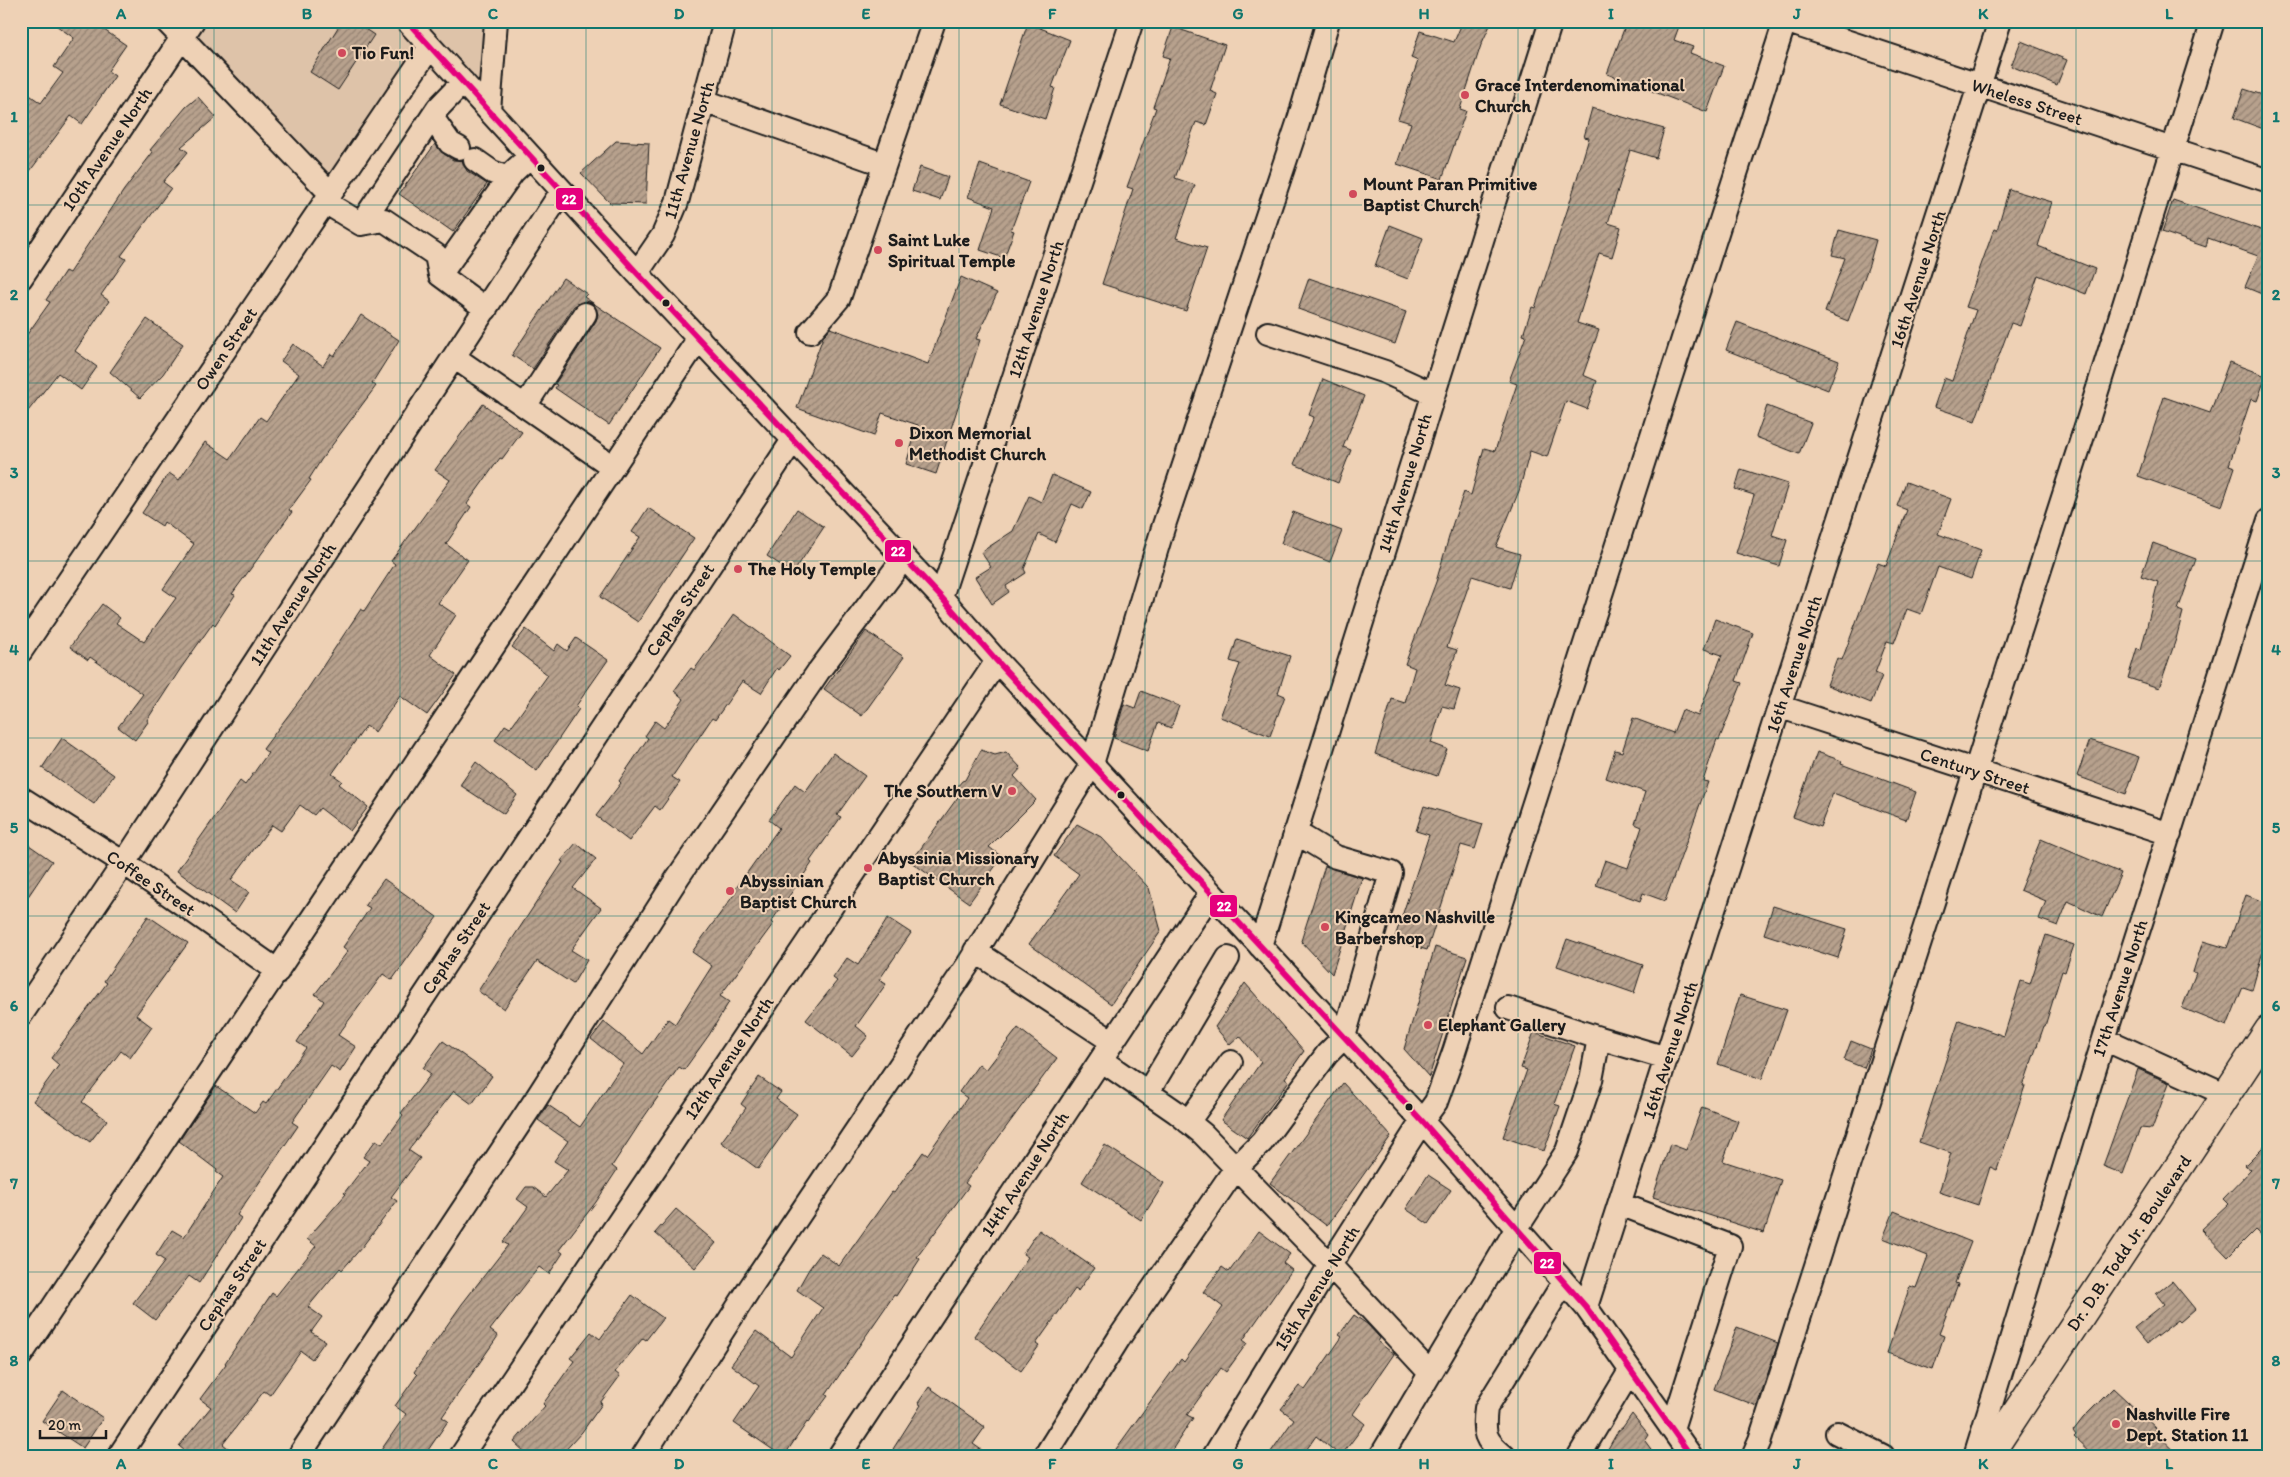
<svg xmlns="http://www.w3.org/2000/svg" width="2290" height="1477" font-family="Itim,sans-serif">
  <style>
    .built { fill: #dec3a9 }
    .building { fill: url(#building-hatch); stroke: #1c1c1c }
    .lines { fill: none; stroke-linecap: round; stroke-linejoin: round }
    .minor-casing { stroke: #1c1c1c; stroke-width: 26 }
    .major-casing { stroke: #1c1c1c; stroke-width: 31 }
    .minor { stroke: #eed1b5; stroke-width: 22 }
    .major { stroke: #eed1b5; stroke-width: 28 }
    .bus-1-casing { stroke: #eed1b5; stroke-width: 10 }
    .bus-1 { stroke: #e5007d; stroke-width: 6 }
    .grid { fill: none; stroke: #0f766e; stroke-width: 1; stroke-opacity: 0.55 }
    .poi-dot { fill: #d1495b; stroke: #eed1b5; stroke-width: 2 }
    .bus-dot { fill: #1c1c1c; stroke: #eed1b5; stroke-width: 2 }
    .labels { text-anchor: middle; stroke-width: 4; stroke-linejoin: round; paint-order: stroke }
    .poi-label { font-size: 18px; font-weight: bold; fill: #1c1c1c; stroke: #eed1b5; text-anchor: start }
    .street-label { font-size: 18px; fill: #1c1c1c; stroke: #eed1b5 }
    .line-badge { stroke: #eed1b5; stroke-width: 2 }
    .badge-label { font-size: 14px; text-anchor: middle; font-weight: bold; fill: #fff }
    .neatline { fill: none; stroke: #0f766e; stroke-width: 2 }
    .grid-label { font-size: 16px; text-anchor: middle; font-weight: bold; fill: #0f766e }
  </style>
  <defs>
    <pattern id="building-hatch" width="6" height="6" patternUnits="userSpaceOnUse" patternTransform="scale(1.25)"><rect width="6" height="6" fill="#b7a18d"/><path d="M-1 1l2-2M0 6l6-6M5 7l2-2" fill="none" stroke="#948272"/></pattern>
  </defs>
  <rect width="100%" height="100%" fill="#eed1b5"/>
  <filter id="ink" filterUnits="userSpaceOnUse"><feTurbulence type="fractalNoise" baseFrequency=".02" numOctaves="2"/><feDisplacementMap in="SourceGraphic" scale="10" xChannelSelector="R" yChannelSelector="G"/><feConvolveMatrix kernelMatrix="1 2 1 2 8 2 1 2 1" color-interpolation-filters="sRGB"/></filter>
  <g filter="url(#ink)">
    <path class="built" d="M166,21H496L489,111L430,48L331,194Z"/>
    <path class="building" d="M50,21H91L126,45L108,71L115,76L82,124L71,116L21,183V89L41,103L63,73L54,67L74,38Z
      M342,21H353L374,35L338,90L310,72Z
      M1463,21H1492L1481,45L1460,109L1466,111L1442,179L1397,164L1411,123L1398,119L1418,61L1411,58L1420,31L1454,42Z
      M1627,21H1681L1674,40L1693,47L1690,53L1724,66L1707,112L1607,74Z
      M1028,23L1070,40L1052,87L1055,88L1045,119L1000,104Z
      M1173,27L1225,45L1210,91L1217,94L1206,125L1196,122L1175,178L1195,185L1176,238L1207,248L1186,311L1102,284L1133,189L1127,187L1156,108L1153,107L1170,58L1163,56Z
      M2021,41L2067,60L2057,85L2011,66Z
      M2244,89L2269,97V131L2234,118Z
      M198,97L216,117L181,147L188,152L163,182L171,188L121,256L126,259L101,295L109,301L75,351L97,367L81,390L58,373L21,420V343L50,302L46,300L65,271L69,273L124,190L153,152L150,150L186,107Z
      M1592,108L1664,129L1656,158L1630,150L1608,223L1621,227L1612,257L1599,253L1577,323L1599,330L1583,375L1597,381L1587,409L1566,401L1547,457L1530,451L1519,491L1496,547L1520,554L1510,588L1472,576L1447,647L1457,650L1445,685L1460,690L1454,709L1442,706L1431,743L1447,749L1437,776L1375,754L1392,699L1405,703L1415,668L1405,664L1436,582L1453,523L1464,492L1471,495L1484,448L1495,451L1517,384L1509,381L1526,336L1523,335L1532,307L1535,308L1569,205L1589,138L1584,137Z
      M616,141L649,143L646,204L610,203L581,173Z
      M435,144L444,154L453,160H462L467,171L487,184L453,232L399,194Z
      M980,164L1029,182L1011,230L1014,231L1004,258L980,250L994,207L968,197Z
      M920,167L948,177L940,200L912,191Z
      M2009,189L2052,202L2038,246L2095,269L2086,294L2038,275L2020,326L2011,323L1975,421L1934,407L1944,378L1952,381L1976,310L1966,307L1994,229L1997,230Z
      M2173,200L2267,232L2269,231V297L2245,287L2258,256L2208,238L2206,247L2162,232Z
      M1390,225L1423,238L1408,279L1375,266Z
      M1839,230L1876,240L1869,265L1848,321L1825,312L1845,258L1832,255Z
      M961,277L997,293L976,339L980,340L936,474L906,464L918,425L882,413L874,436L797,408L823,337L830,328L928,364Z
      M563,278L587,294L584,297L660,348L609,425L555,388L557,385L555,384L596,321L598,314L593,303L585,301L574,306L533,369L512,355Z
      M1309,278L1406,312L1395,344L1298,309Z
      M361,315L399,340L372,383L376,386L321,460L309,479L311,480L289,510L292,512L232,594L235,595L215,625L213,623L181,668L147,720L148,722L135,740L118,727L143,694L90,657L88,660L70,647L102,604L120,618L116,623L144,642L176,598L163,589L194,544L164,522L162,526L142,513L169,473L179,480L205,442L230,459L260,417L266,421L299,374L281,361L293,344L323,366L331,354L334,356Z
      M147,319L183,344L163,374L140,398L110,372Z
      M1737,322L1839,361L1828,390L1726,350Z
      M2229,362L2266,376L2257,401L2251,399L2229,465L2235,467L2222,506L2138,476L2164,397L2210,413Z
      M1323,379L1364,396L1343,447L1351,450L1338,483L1294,464L1314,417L1309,415Z
      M483,404L522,432L502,459L500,458L467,504L471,507L446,544L468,560L438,603L456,615L430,655L456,675L427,715L400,696L375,732L366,726L332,774L342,781L339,784L368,807L350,831L320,808L314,815L300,805L281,831L272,825L231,880L249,892L235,913L177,871L240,781L245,785L268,753L263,749L305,693L361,609L364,611L395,564L391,561L450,480L435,470Z
      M1767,406L1811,423L1799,454L1756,437Z
      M1741,469L1788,484L1772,535L1787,540L1779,566L1736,553L1754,495L1735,489Z
      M1052,475L1091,492L1083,509L1072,504L1055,542L1039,534L1024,569L1026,573L1006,586L1009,592L992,604L975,577L991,567L981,552L1013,531L1029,496L1041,502Z
      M1906,482L1951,499L1938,534L1981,550L1971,579L1938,567L1921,614L1907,609L1894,643L1887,641L1875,673L1882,676L1871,703L1827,685L1837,658L1842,660L1878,563L1886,566L1907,510L1897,506Z
      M648,508L694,538L638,622L600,597L640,537L632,532Z
      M797,509L824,527L793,573L767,556Z
      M1293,512L1342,531L1330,562L1281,543Z
      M2153,543L2196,559L2178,610L2183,612L2176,639L2159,688L2128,678L2137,648L2141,650L2158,582L2141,576Z
      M734,614L790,656L779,670L777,668L761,693L742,681L715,720L712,718L672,777L680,782L660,810L655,806L629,841L596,816L621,783L619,781L648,738L645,736L655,721L664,728L684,699L674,691L691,668L694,670Z
      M1715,619L1753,633L1736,681L1742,683L1719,740L1717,739L1703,781L1708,782L1665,901L1643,893L1640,901L1596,885L1605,860L1628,868L1642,827L1635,824L1645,792L1606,778L1615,750L1622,752L1633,718L1673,733L1682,710L1698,716L1722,655L1704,649Z
      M526,629L554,651L558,644L567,651L576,638L608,660L576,706L579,709L537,771L495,740L505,725L510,728L548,675L512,647Z
      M866,631L904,657L862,716L824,689Z
      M1237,639L1290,656L1278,693L1285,696L1270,736L1220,717L1240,664L1230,661Z
      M1141,691L1179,706L1171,728L1158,723L1148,751L1114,738L1124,704L1135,708Z
      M62,738L114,775L94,804L42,768Z
      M2090,740L2139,757L2126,794L2077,776Z
      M981,750L995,755L1006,752L1021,768L1014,776L1036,800L989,847L1002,857L969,903L911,862L958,797L952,793L962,781L965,780Z
      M1817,752L1842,761L1841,764L1916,792L1906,820L1833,793L1820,827L1793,817Z
      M833,753L865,776L837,815L841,817L810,861L812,863L771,922L773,924L720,996L729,1002L709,1035L684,1070L679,1067L644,1117L612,1166L617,1170L596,1202L559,1250L563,1253L549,1274L539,1267L490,1330L498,1336L442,1417L448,1421L424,1456H377L406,1414L395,1406L417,1375L414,1372L462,1304L508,1245L503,1242L528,1207L517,1199L526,1187H533L546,1197L568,1170L554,1161L568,1141L538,1120L548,1105L580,1127L623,1064L591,1039L604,1022L643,1054L668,1019L675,1024L712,966L692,952L736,892L734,891L779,828L769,820L795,784L805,792Z
      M476,762L517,795L504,814L460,785Z
      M1424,806L1483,824L1475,849L1461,845L1427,950L1394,940L1429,835L1416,831Z
      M1077,824L1101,837L1149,888L1161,931L1111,1004L1029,944L1079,874L1054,856Z
      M2041,839L2121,873L2102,917L2068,901L2058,926L2039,919L2046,901L2020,890Z
      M576,843L596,859L573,888L601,908L571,950L587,960L573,984L537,961L504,1009L478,991L563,862L561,861Z
      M29,845L52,861L21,907V857Z
      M1325,866L1362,878L1332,974L1301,941Z
      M384,879L437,917L392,980L383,974L338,1035L356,1047L340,1072L331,1066L292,1122L298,1126L237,1215L241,1218L199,1283L189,1276L155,1320L133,1303L165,1261L156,1255L172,1230L184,1237L223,1177L216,1172L217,1170L179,1141L216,1086L255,1113L263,1102L266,1104L306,1048L297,1042L324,1001L315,994L348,951L343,947L370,908L365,905Z
      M2246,895L2269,904V930L2252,990L2243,987L2227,1026L2182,1008L2196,973L2193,972L2203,941L2227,948Z
      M1773,906L1847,929L1838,958L1764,934Z
      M148,916L188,943L136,1015L152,1027L130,1058L121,1051L82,1102L107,1120L90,1142L33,1101L59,1065L51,1058L107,983L104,981Z
      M888,918L911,933L879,980L886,984L856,1026L868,1036L852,1056L806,1020L837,981L833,978L847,958L858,965Z
      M2046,935L2074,945L2065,972L2062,971L2045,1026H2044L2023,1086H2025L1997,1170L1990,1167L1978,1205L1939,1192L1951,1153L1919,1142L1959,1020L2004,1036L2021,981L2030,984Z
      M1567,939L1643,965L1634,993L1557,966Z
      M1435,947L1467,957L1429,1077L1404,1049Z
      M1245,983L1304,1051L1285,1078L1289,1081L1247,1138L1221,1120L1261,1062L1240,1036L1230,1045L1215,1027Z
      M1740,995L1787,1010L1762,1079L1718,1064Z
      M1018,1028L1057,1058L965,1183L969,1186L917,1257L920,1259L896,1296L894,1295L865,1337L826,1395L828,1396L808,1423L807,1422L784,1456H782L734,1423L759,1386L731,1365L756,1331L791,1357L823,1308L797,1290L809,1269L821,1253L839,1266L892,1192L894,1193L923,1152L927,1155L967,1098L959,1092L979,1064L986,1070Z
      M1534,1032L1575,1046L1554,1104L1560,1106L1544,1151L1503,1137L1527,1070L1521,1068Z
      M443,1041L492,1076L472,1104L454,1091L408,1150L420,1158L391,1197L397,1201L362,1247L342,1270L340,1268L308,1307L322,1317L311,1332L325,1341L312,1359L301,1351L270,1395L264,1391L223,1444L238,1456H191L179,1446L211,1407L200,1399L226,1364L225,1363L272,1293L276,1296L316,1246L307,1239L346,1194L344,1193L369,1161L363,1157L376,1140L382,1144L403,1115L401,1113L431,1074L423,1068Z
      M1851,1041L1871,1049L1864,1068L1844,1060Z
      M2138,1069L2169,1083L2152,1129L2140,1128L2123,1174L2103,1166Z
      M759,1077L781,1092L776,1099L797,1114L758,1169L721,1142L746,1108L741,1104Z
      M1343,1083L1391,1136L1327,1226L1270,1183Z
      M1702,1107L1738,1121L1723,1161L1781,1180L1764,1233L1653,1197L1670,1144L1686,1150Z
      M2269,1141V1243L2255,1230L2228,1257L2201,1229L2228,1204L2223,1199L2251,1170L2245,1165Z
      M1105,1145L1164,1183L1141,1220L1082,1182Z
      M1428,1175L1451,1190L1428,1224L1406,1209Z
      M676,1209L716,1243L695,1268L655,1233Z
      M1894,1211L1971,1242L1955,1283L1958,1284L1939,1334L1944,1336L1933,1369L1887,1353L1910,1286L1916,1288L1928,1256L1883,1238Z
      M1039,1230L1094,1268L1078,1291L1075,1289L1036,1344L1039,1346L1021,1371L974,1336L1028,1257L1023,1254Z
      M1259,1231L1290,1254L1283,1263L1292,1270L1243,1340L1247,1343L1226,1372L1221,1368L1187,1415L1193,1418L1168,1456H1111L1181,1359L1184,1362L1223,1307L1203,1292L1222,1267L1229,1272Z
      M2172,1281L2195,1309L2180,1322L2178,1320L2147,1344L2134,1328L2164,1304L2156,1294Z
      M632,1295L663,1318L646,1340L643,1338L615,1372L620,1376L600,1403L602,1404L582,1432L560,1456H529L514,1442L545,1406L543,1404L574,1361L570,1358L591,1332L600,1339Z
      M1354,1315L1367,1324L1380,1338L1378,1342L1394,1354L1353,1414L1365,1424L1341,1456L1316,1436L1302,1456H1268L1294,1419L1281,1409L1299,1386L1305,1390L1342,1337L1339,1335Z
      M1737,1327L1778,1343L1757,1406L1714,1389Z
      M929,1387L985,1427L973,1444L990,1456H902L893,1449L921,1405L918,1403Z
      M2113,1388L2157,1429L2155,1432L2180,1456H2094L2074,1437L2076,1435L2073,1431L2083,1418Z
      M63,1390L103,1418L83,1448L42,1421Z
      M1632,1414L1649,1435L1645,1441L1656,1456H1604L1618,1431L1623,1427Z"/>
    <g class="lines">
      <g class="minor-casing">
        <path id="minor" d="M166,21L331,194
          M407,21L637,273L941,597L997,661L1422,1121L1586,1307L1691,1456
          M1785,21L2269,181
          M704,101L883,164
          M489,111L496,21
          M432,117L450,143L459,148
          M475,160L492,172L508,178
          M325,202L361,224L384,220L436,255L440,275L486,309
          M361,224L438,108L463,82
          M637,273L663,235L677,202L725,21
          M440,275L513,172L530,156
          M21,278L193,21
          M810,332L839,298L934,21
          M1268,333L1385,372L1433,394
          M454,357L613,467
          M525,406L585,314
          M941,597L1132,21
          M21,651L430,47
          M1781,707L2170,834
          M21,798L124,863L278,971
          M1260,946L1551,21
          M975,951L1113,1042
          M1508,1008L1599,1038
          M21,1015L124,863L562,191
          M2104,1039L2227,1095
          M1101,1060L1176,1112L1203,1134L1330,1265L1430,1373
          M1148,1092L1228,958
          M1188,1122L1231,1062
          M1620,1204L1730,1246L1672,1429
          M1586,1307L2000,21
          M21,1355L699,338
          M1837,1433L1883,1456
          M119,1456L793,440
          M299,1456L534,1102L678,877L818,672L904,558
          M461,1456L997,661
          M643,1456L750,1288L967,966L1092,764L1163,528L1298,123L1328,21
          M839,1456L1211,893
          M1045,1456L1121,1335L1235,1169L1262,1142L1327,1054L1344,1037L1391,873L1336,857L1295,832
          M1214,1456L1330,1265L1422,1121L1436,1102L1454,1052L1785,21
          M1381,1456L1517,1228L1567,1151L1591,1080L1599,1038L1667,1058
          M1504,1456C1484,1440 1483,1433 1486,1408L1564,1282
          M1579,1456L1630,1371
          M1753,1456L1760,1440L2087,423L2213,21
          M1975,1456L2104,1039L2269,520"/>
      </g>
      <g class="major-casing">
        <path id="major" d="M1988,1456L2269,1030"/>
      </g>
      <use href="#minor" class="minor"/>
      <use href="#major" class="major"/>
      <g class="bus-1-casing">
        <path id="bus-1" d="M407,21L637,273L941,597L997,661L1422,1121L1586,1307L1691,1456"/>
      </g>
      <use href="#bus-1" class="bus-1"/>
    </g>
  </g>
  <path class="grid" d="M214,21V1456M400,21V1456M586,21V1456M772,21V1456M959,21V1456M1145,21V1456M1331,21V1456M1518,21V1456M1704,21V1456M1890,21V1456M2076,21V1456M21,205H2269M21,383H2269M21,561H2269M21,738H2269M21,916H2269M21,1094H2269M21,1272H2269"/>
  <g class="poi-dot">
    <circle cx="342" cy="53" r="5"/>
    <circle cx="1465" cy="95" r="5"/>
    <circle cx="1353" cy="194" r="5"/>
    <circle cx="878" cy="250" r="5"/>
    <circle cx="899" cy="443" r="5"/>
    <circle cx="738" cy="569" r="5"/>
    <circle cx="1012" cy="791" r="5"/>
    <circle cx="868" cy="868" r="5"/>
    <circle cx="730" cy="891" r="5"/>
    <circle cx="1325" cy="927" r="5"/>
    <circle cx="1428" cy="1025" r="5"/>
    <circle cx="2116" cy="1424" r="5"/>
  </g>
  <g class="bus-dot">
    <circle cx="541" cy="168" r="4.5"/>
    <circle cx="666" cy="303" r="4.5"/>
    <circle cx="1121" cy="795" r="4.5"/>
    <circle cx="1409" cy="1107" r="4.5"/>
  </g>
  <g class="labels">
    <g class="poi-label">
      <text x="352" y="59">Tio Fun!</text>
      <text x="1475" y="91">Grace Interdenominational<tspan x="1475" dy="21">Church</tspan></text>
      <text x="1363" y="190">Mount Paran Primitive<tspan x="1363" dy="21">Baptist Church</tspan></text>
      <text x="888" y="246">Saint Luke<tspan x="888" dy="21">Spiritual Temple</tspan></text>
      <text x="909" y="439">Dixon Memorial<tspan x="909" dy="21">Methodist Church</tspan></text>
      <text x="748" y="575">The Holy Temple</text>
      <text x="1002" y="797" text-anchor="end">The Southern V</text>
      <text x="878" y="864">Abyssinia Missionary<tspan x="878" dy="21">Baptist Church</tspan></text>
      <text x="740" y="887">Abyssinian<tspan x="740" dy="21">Baptist Church</tspan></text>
      <text x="1335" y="923">Kingcameo Nashville<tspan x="1335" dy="21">Barbershop</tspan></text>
      <text x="1438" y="1031">Elephant Gallery</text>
      <text x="2126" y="1420">Nashville Fire<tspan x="2126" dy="21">Dept. Station 11</tspan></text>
    </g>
    <g class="street-label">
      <text transform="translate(2027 102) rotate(18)" y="6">Wheless Street</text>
      <text transform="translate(107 149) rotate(-56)" y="6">10th Avenue North</text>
      <text transform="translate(689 150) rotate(-74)" y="6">11th Avenue North</text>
      <text transform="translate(1918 279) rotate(-72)" y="6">16th Avenue North</text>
      <text transform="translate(1036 309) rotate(-72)" y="6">12th Avenue North</text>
      <text transform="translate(226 349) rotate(-56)" y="6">Owen Street</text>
      <text transform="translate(1405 483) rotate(-73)" y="6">14th Avenue North</text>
      <text transform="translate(293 604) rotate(-57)" y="6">11th Avenue North</text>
      <text transform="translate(680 610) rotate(-56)" y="6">Cephas Street</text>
      <text transform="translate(1794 664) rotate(-72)" y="6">16th Avenue North</text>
      <text transform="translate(1975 771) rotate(18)" y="6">Century Street</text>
      <text transform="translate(151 883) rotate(34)" y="6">Coffee Street</text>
      <text transform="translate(456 948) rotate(-56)" y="6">Cephas Street</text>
      <text transform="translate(2120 988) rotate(-72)" y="6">17th Avenue North</text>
      <text transform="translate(1670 1050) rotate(-72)" y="6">16th Avenue North</text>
      <text transform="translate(729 1058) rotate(-56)" y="6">12th Avenue North</text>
      <text transform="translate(1025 1174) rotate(-57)" y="6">14th Avenue North</text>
      <text transform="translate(2129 1243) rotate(-56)" y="6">Dr. D.B. Todd Jr. Boulevard</text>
      <text transform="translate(232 1285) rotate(-56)" y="6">Cephas Street</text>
      <text transform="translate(1317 1288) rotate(-58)" y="6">15th Avenue North</text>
    </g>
  </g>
  <g class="line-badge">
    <rect x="555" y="187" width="29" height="24" rx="5" fill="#e5007d"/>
    <rect x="884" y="539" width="28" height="24" rx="5" fill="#e5007d"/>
    <rect x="1209" y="894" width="29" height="24" rx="5" fill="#e5007d"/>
    <rect x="1533" y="1251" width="29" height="24" rx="5" fill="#e5007d"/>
  </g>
  <g class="badge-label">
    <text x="569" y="204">22</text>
    <text x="898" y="556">22</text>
    <text x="1224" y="911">22</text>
    <text x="1547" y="1268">22</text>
  </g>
  <rect width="2290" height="1477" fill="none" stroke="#eed1b5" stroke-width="55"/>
  <path d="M40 1430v8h66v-8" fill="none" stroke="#1c1c1c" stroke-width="2.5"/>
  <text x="48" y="1430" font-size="15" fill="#1c1c1c" stroke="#eed1b5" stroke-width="4" paint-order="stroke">20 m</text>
  <rect x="28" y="28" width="2234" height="1422" class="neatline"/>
  <g class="grid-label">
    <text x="121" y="19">A</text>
    <text x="307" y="19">B</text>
    <text x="493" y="19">C</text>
    <text x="679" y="19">D</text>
    <text x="866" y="19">E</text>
    <text x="1052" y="19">F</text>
    <text x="1238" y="19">G</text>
    <text x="1424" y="19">H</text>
    <text x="1611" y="19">I</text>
    <text x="1797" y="19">J</text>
    <text x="1983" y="19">K</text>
    <text x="2169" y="19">L</text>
    <text x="14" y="122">1</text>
    <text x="2276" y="122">1</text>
    <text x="14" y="300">2</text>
    <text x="2276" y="300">2</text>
    <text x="14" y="478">3</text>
    <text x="2276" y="478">3</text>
    <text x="14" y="655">4</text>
    <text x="2276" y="655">4</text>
    <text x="14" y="833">5</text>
    <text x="2276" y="833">5</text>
    <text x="14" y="1011">6</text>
    <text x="2276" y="1011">6</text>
    <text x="14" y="1189">7</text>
    <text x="2276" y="1189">7</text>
    <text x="14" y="1366">8</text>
    <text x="2276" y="1366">8</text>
    <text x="121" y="1469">A</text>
    <text x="307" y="1469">B</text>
    <text x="493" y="1469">C</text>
    <text x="679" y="1469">D</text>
    <text x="866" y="1469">E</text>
    <text x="1052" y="1469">F</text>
    <text x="1238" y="1469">G</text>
    <text x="1424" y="1469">H</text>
    <text x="1611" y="1469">I</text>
    <text x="1797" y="1469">J</text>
    <text x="1983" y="1469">K</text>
    <text x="2169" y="1469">L</text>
  </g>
</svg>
